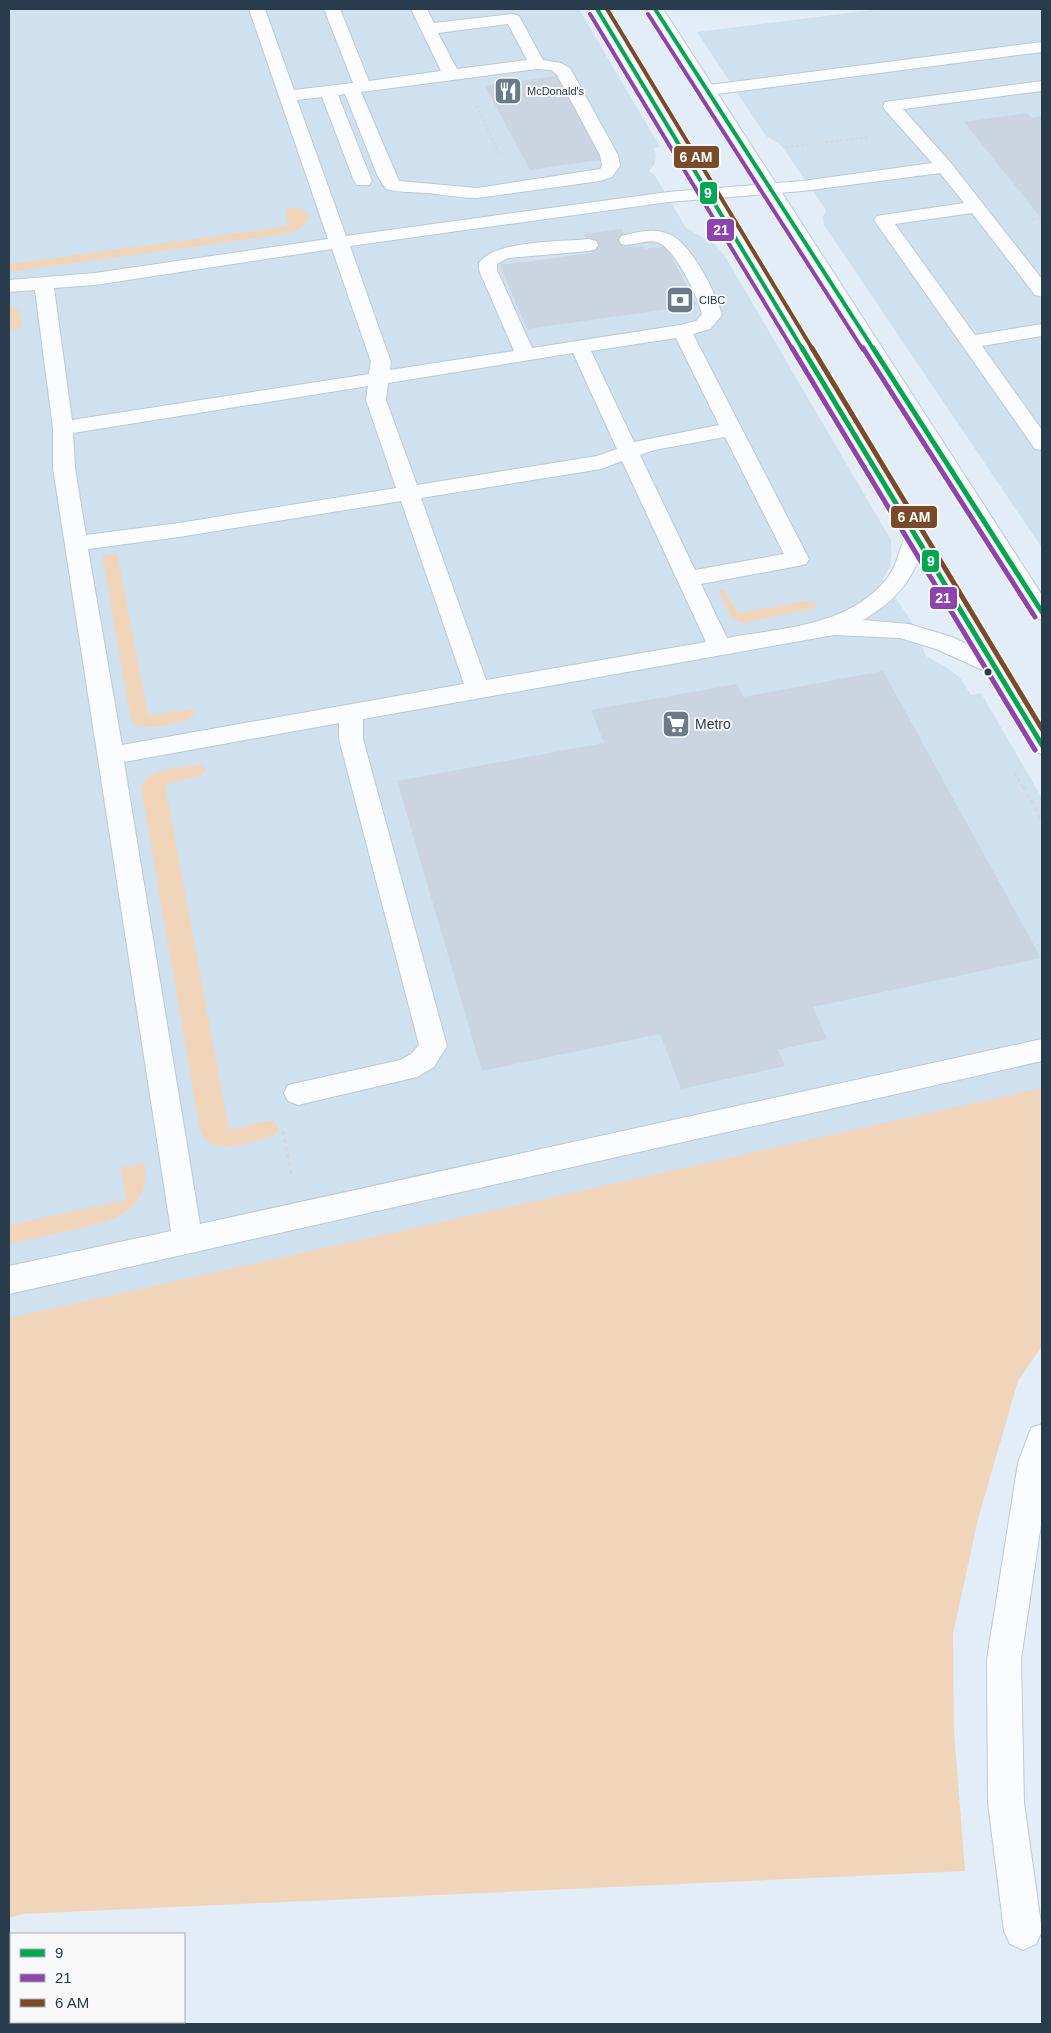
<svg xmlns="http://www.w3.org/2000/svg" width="1051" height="2033" font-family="Arial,sans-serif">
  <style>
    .built { fill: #cfe0ef }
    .green { fill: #f0d5bb }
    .building { fill: #cbd5e2 }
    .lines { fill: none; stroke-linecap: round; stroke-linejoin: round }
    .service-casing { stroke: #bbcad7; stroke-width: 2 }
    .secondary-casing { stroke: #bbcad7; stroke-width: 2 }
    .path-far2 { stroke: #d4d8db; stroke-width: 2; stroke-dasharray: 2.5 2.5; stroke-linecap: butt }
    .path-far1 { stroke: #d4d8db; stroke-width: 2.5; stroke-dasharray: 3 3; stroke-linecap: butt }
    .path { stroke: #d4d8db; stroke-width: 3; stroke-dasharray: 4 4; stroke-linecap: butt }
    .service { fill: #fbfcfe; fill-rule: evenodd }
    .secondary { fill: #fbfcfe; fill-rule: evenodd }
    .bus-1-far1-casing { stroke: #f8f8f8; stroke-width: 6 }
    .bus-1-casing { stroke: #f8f8f8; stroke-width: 8 }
    .bus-2-far1-casing { stroke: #f8f8f8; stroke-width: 6 }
    .bus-2-casing { stroke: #f8f8f8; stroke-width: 8 }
    .bus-3-far1-casing { stroke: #f8f8f8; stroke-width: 6 }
    .bus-3-casing { stroke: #f8f8f8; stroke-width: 8 }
    .bus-1-far1 { stroke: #00a651; stroke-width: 4 }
    .bus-1 { stroke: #00a651; stroke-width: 5 }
    .bus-2-far1 { stroke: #8e44ad; stroke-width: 4 }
    .bus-2 { stroke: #8e44ad; stroke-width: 5 }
    .bus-3-far1 { stroke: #7a4b2a; stroke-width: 4 }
    .bus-3 { stroke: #7a4b2a; stroke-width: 5 }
    .bus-dot { fill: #283c4d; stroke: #f8f8f8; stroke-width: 2 }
    .labels { text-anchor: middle; stroke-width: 4; stroke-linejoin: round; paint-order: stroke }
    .far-poi-label { font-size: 11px; fill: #283c4d; stroke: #f8f8f8; text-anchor: start }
    .poi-label { font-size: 14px; fill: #283c4d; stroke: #f8f8f8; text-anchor: start }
    .line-badge { stroke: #f8f8f8; stroke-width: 2 }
    .badge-label { font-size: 14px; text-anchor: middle; font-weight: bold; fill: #fff }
  </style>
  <rect width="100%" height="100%" fill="#e2edf7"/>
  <path class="built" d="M9,9H579L660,147L654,148L656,155L655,163L649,171L654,174L686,228L715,244L726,258L891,540V565L883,579L913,624L926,656L946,667L961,679L971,695L981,693L1042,798V1136L9,1341Z
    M881,9H1042V548L824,225L823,217L826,210L781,145L766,136L697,32Z"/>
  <path class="green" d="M288,208H297L306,211L309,218L303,227L287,234L9,272V264L289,226L285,212Z
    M9,303L19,311L22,328L9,330Z
    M117,553L148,715L191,709L194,713L189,720C171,723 147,733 131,721L102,556Z
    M721,589L725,591L738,613L806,601L817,604L816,608L742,623L732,618L719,592Z
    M196,765L202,766L206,770L201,776L165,784L229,1130L268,1121L274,1122L278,1126V1131L274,1136C253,1141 211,1160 200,1130L141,787C146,768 180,768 196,765Z
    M1042,1088V1346L1018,1381L978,1519L953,1634L954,1731L965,1871L22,1914L9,1918V1318Z
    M144,1163C152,1214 108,1222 69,1231C49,1235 29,1240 9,1244V1225L126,1200L121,1168Z"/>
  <path class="building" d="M557,76L605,159L530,170L485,86Z
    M1027,113L1031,118L1042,116V219L964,122Z
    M622,229L631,247L643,246L645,249L666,246L697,305L527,329L500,265L592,253L584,234Z
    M883,671L1041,958L813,1007L827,1039L778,1050L785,1066L681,1089L660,1034L482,1071L397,781L604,743L591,710L737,684L743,697Z"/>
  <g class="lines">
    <g class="service-casing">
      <path id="service" d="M249,9H265L294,90L353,83L324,9H340L369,81L441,71L411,9H427L434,23L513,14L519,16L543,60L561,63L570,68L618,155L620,166L612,177L600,181L477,198C461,198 445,195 429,193C414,192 401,193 386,189L378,177L345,94L338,95L372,181L369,185H357L354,181L322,97L297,100L346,236L668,192L803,181L932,163L885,110L883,106L885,102L1042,81V91L903,109L951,163L1042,279V297L1035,295L972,213L895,224L975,335L1042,324V336L982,346L1042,430V450L1035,449L874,220L877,216L883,215L964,203L940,173L803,191L668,202L350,246L391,362L390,370L514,351L479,270V263C495,240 561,242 589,239L596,241L598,245L596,249L589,251L508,258L497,264V270L532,348L680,325L696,321L702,314C698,297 675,248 657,242C645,239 633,247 621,244L619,240L621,236C637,232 655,227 671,235C692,245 716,293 722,315L710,329L693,334L809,559L806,564L798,566L701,584L727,638C782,628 851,626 888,577C898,564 899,546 908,532L916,530L924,532L927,537C914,578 900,598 863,620L909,624L952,637L1004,662L1008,668L1004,674L996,676L936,649L900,638L834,635L363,719V739L447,1046L434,1067L417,1077L298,1105L288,1101L284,1093L288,1085L400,1060L411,1054L419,1045L339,739V723L124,762L200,1224L1042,1039V1061L9,1294V1266L171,1231L53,468V428L35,290L9,292V280L95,273L328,239ZM508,24L527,60L457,69L438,33ZM537,69L551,70L557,75L600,155L602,166L600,169L477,188L399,181L361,92ZM332,249L371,362L369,374L72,420L54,288L95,285ZM676,338L719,425L634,442L591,351ZM573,353L617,449L597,456L417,485L386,400L388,383ZM368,386L366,400L396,488L179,523L86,535L75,468L73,433ZM725,437L784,554L695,570L640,455L654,450ZM622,461L706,642L486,680L421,498L601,469ZM401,501L464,684L122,745L88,549L179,537Z
        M1042,42V52L709,95L703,94L701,90L703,86L709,85Z
        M1042,1424V1518L1021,1659L1024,1803L1042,1931L1036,1944L1023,1950L1010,1944L1004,1931L988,1803L987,1659L1018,1463L1031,1428Z"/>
    </g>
    <g class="secondary-casing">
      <path id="secondary" d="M589,9H605L1042,725V754L1033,751Z
        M647,9H663L1042,595V620L1034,617Z"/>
    </g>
    <path class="path-far2" d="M477,106L499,154
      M786,147L870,137
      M1032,220L1041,218"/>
    <path class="path-far1" d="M1015,774L1024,789"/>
    <path class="path" d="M1023,787L1042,820
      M283,1131L291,1174"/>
    <use href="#service" class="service"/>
    <use href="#secondary" class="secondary"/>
    <g class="bus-1-far1-casing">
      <path id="bus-1-far1" d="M597,9L803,350
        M655,9L874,350"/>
    </g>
    <g class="bus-1-casing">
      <path id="bus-1" d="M802,348L1042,745
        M873,348L1042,612"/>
    </g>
    <g class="bus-2-far1-casing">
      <path id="bus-2-far1" d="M590,14L793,350
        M648,14L863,350"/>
    </g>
    <g class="bus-2-casing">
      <path id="bus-2" d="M792,348L1035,750
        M863,348L1035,617"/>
    </g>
    <g class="bus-3-far1-casing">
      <path id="bus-3-far1" d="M607,9L813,350"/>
    </g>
    <g class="bus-3-casing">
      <path id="bus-3" d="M812,348L1042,729"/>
    </g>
    <use href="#bus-1-far1" class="bus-1-far1"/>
    <use href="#bus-1" class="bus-1"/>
    <use href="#bus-2-far1" class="bus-2-far1"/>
    <use href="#bus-2" class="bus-2"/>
    <use href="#bus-3-far1" class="bus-3-far1"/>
    <use href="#bus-3" class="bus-3"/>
  </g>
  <defs>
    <g id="restaurant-square" transform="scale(1.4375)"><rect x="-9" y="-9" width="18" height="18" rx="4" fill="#697a88" stroke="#f8f8f8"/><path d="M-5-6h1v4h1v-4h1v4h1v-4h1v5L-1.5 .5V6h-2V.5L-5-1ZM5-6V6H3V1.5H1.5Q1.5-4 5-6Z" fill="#fff"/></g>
    <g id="bank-square" transform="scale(1.4375)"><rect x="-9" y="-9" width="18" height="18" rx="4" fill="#697a88" stroke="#f8f8f8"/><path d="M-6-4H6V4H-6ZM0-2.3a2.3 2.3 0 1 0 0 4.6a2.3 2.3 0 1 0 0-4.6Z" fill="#fff"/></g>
    <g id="supermarket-square" transform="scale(1.4375)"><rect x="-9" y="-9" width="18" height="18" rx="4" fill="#697a88" stroke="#f8f8f8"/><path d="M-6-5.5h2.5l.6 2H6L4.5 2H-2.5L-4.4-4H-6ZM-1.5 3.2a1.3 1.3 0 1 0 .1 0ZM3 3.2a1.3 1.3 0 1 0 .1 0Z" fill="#fff"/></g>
  </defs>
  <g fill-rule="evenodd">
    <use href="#restaurant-square" x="508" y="91"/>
    <use href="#bank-square" x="680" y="300"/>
    <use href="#supermarket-square" x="676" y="724"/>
  </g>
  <circle class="bus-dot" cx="988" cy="672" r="4.5"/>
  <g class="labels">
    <g class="far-poi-label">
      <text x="527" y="95">McDonald's</text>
      <text x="699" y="304">CIBC</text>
    </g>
    <g class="poi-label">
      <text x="695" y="729">Metro</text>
    </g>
  </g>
  <g class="line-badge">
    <rect x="673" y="145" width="47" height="24" rx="5" fill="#7a4b2a"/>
    <rect x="699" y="181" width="19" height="24" rx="5" fill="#00a651"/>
    <rect x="706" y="218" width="29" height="24" rx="5" fill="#8e44ad"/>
    <rect x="890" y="505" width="48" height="24" rx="5" fill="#7a4b2a"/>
    <rect x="921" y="549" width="19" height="24" rx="5" fill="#00a651"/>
    <rect x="929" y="586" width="29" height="24" rx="5" fill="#8e44ad"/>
  </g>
  <g class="badge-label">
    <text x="696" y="162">6 AM</text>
    <text x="708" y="198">9</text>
    <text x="721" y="235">21</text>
    <text x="914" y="522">6 AM</text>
    <text x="931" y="566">9</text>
    <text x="943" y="603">21</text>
  </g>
  <rect width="1051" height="2033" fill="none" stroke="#283c4d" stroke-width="20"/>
  <rect x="10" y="1933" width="175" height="90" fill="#f8f8f8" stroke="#a5adb4"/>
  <rect x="20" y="1949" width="25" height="8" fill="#00a651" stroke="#a5adb4"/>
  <text x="55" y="1958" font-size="15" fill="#283c4d">9</text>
  <rect x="20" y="1974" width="25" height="8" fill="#8e44ad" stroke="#a5adb4"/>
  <text x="55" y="1983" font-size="15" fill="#283c4d">21</text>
  <rect x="20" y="1999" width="25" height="8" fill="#7a4b2a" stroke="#a5adb4"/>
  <text x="55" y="2008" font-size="15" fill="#283c4d">6 AM</text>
</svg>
